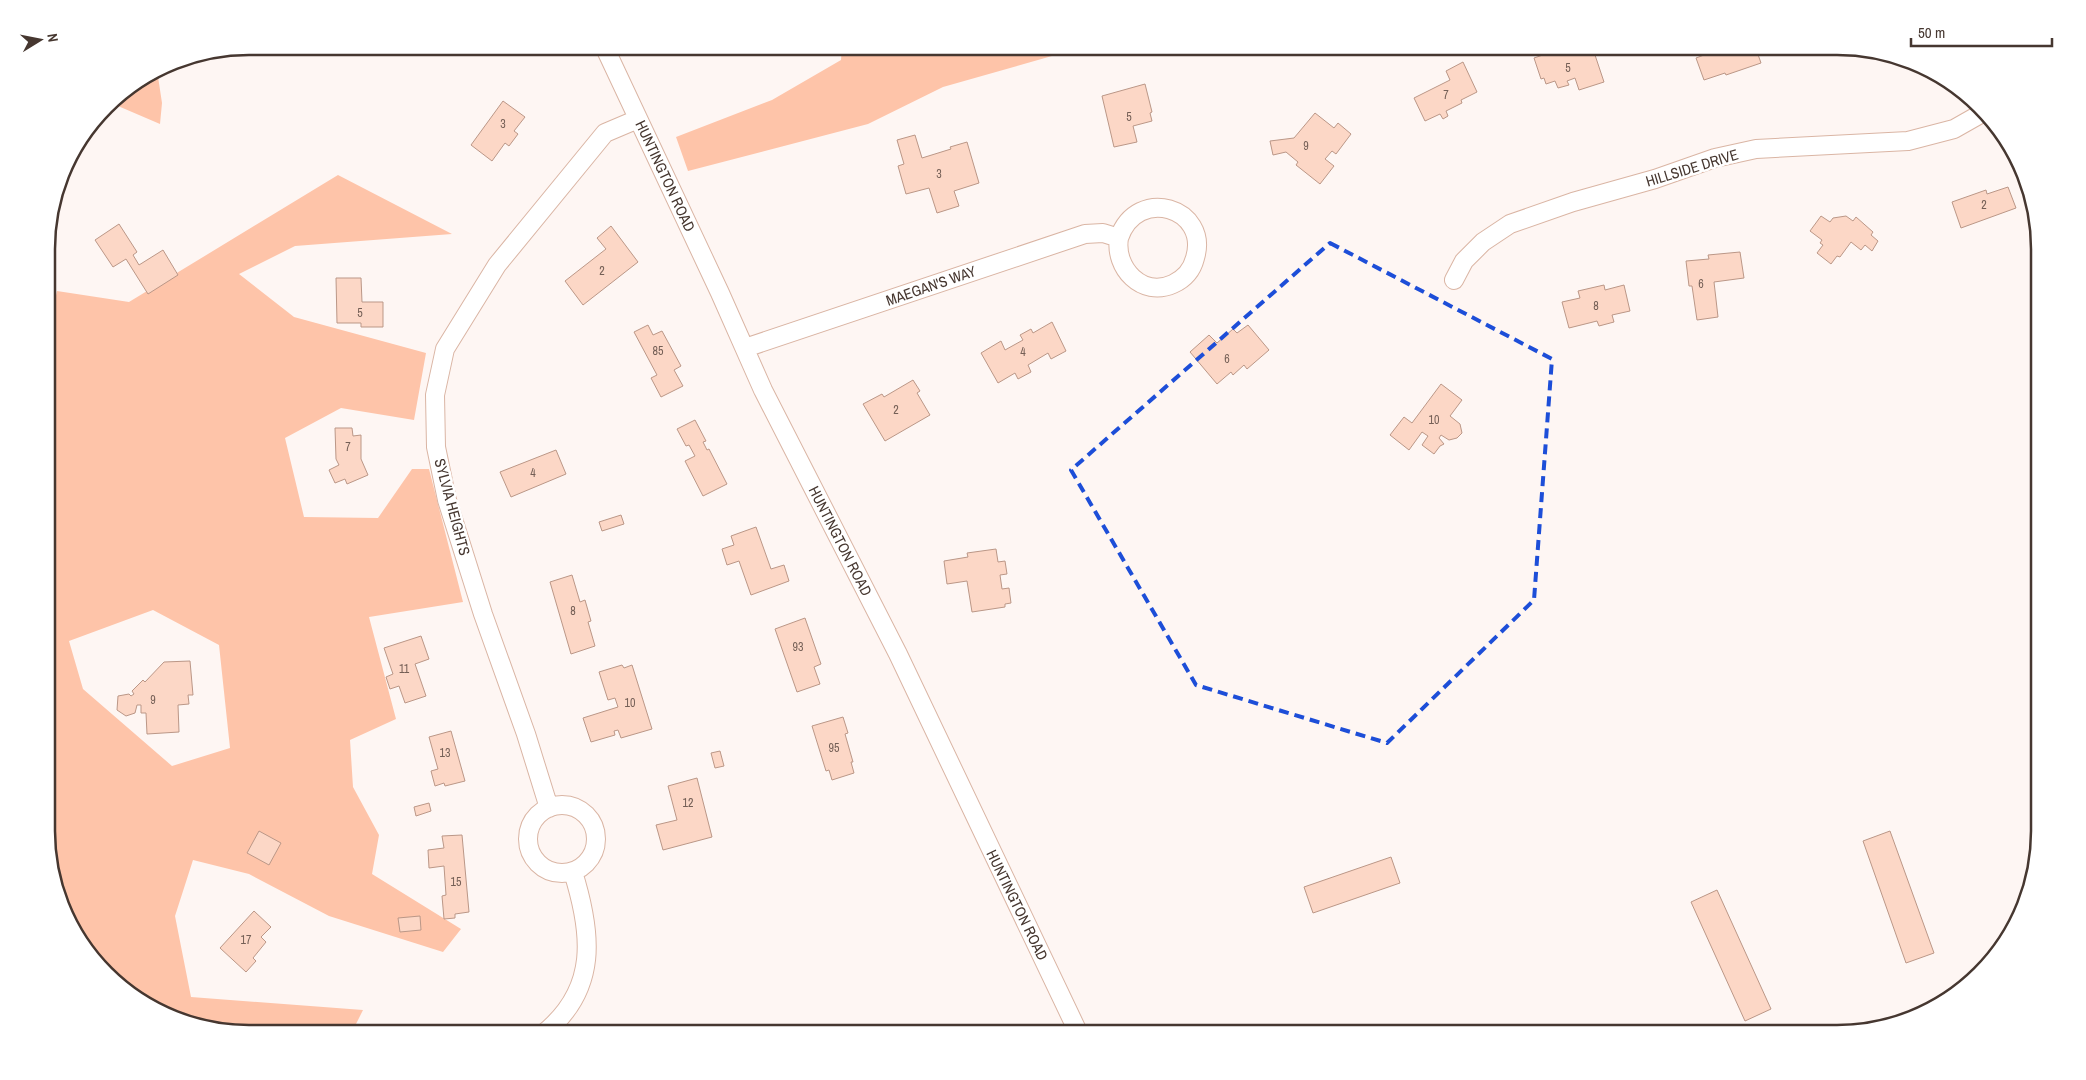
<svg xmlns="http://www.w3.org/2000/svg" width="2086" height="1080" font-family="'Archivo Narrow',sans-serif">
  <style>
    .green { fill: #fec4a9; fill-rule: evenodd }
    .building { fill: #fcd7c6; stroke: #bb9787 }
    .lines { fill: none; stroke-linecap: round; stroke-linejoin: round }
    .street-casing { stroke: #dab5a4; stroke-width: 20 }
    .street { stroke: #fff; stroke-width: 18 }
    .marked { fill: none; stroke: #1d4ed8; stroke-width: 4; stroke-dasharray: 10 6; stroke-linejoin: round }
    .labels { text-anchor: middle; stroke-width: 5; stroke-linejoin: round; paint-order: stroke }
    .number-label { font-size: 12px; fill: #745f56 }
    .street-label { font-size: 15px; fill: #463730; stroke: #fff }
    .rim { fill: none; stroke: #463730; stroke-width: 2.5 }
  </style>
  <rect width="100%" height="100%" fill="#fef6f3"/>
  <path class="green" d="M842,46H1087L943,87L868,124L688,171L676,137L772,100L841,60Z
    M157,70L162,103L160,124L111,103L115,97Z
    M338,175L452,234L295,246L239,274L294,317L426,353L414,420L341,408L285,438L304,517L378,518L412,469H429L463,602L369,617L396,719L350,740L353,787L379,835L372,874L461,929L443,952L329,916L249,874L193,860L175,916L191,997L363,1010L351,1034H291L224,1028L159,1013L88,954L62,908L48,858L47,334L57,291L129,302ZM153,610L219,645L230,748L172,766L83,689L69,641Z"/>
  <path class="building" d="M1563,46H1592L1604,82L1579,90L1575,78L1567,81L1569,85L1558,88L1555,81L1546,84L1544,78L1541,79L1534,58L1563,48Z
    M1691,46H1701L1702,50L1693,53Z
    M1728,46H1755L1761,63L1726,75L1725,73L1704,80L1696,58Z
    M1463,62L1477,92L1461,100L1462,103L1446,111L1448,116L1443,119L1440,114L1425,121L1414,98L1450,80L1446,71Z
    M1145,84L1152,112L1150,113L1152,121L1133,126L1137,142L1114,147L1102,96Z
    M503,101L525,117L514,131L518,134L509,146L505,143L492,161L471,145Z
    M1315,113L1334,128L1338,123L1351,134L1336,154L1332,151L1325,159L1334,166L1320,184L1296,165L1298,162L1286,152L1273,155L1270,141L1294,138Z
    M915,135L922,158L951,149L950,147L967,142L979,183L954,191L959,206L937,213L929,188L906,194L898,166L904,164L897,140Z
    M2008,187L2016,208L1961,228L1952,202L1986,190L1987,194Z
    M1821,216L1830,222L1833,218L1846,216L1853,221L1856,217L1873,232L1871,235L1878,241L1872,251L1865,245L1861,250L1851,242L1840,257L1837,256L1831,264L1817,253L1823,245L1820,243L1822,240L1810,231Z
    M119,224L137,252L133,255L139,265L163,250L178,275L148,294L126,259L113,267L95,240Z
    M611,226L638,262L583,305L565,281L606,249L597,238Z
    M1740,252L1744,278L1714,282L1718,317L1697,320L1692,286H1689L1686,261L1709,259L1708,255Z
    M336,278H361L362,302H383V327H361V323H337Z
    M1604,285L1605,290L1624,285L1630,311L1612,315L1614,322L1599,326L1597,321L1569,328L1562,302L1580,298L1578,291Z
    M1052,322L1066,351L1051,359L1048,353L1028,365L1031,372L1018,379L1015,373L998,383L981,353L1001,341L1005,350L1023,340L1020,335L1031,329L1033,333Z
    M648,325L653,335L662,331L681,366L674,370L683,386L661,397L651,378L657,375L634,332Z
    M1248,325L1269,350L1247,369L1244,365L1233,375L1231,372L1217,384L1190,352L1209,335L1217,343L1233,329L1237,333Z
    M913,380L920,391L917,393L930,415L885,441L863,404L882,394L884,397Z
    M1441,384L1462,400L1450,416L1460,424L1462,433L1457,438L1449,440L1441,435L1439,438L1444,444L1440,446L1434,454L1422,445L1428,436L1422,432L1409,450L1390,435L1404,417L1412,423Z
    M695,420L706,441L703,442L707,450L709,449L727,484L703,496L685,461L695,456L689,445L686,446L677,429Z
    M335,428H352L353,436L361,435V459L368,475L347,484L345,479L335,483L329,470L339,465L336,459Z
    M556,450L566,474L511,497L500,472Z
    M621,515L624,524L602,531L599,522Z
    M756,527L771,569L784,565L789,581L751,595L739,561L727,565L722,549L734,545L731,536Z
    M996,549L998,562L1005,561L1007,574L1000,575L1002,589L1009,588L1011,603L1005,604V607L972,612L967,581L947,584L944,561L968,557L967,553Z
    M572,575L580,602L585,600L591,621L588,622L595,646L571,654L550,582Z
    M805,618L821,664L814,667L820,684L797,692L775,629Z
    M421,636L429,659L415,664L426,696L405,703L399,686L390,689L386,677L393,674L384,648Z
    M190,661L193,695H188L189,704L178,705L179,732L147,734L146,713H141V705H137L135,713L126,716L117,710L118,696L129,694L131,696L134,694L132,691L143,680L145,682L164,662Z
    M622,665L624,668L632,665L652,729L621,738L618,730L614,731L615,735L591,742L583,718L618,707L615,698L608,700L599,672Z
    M843,717L848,733L845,734L853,762H851L854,773L832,780L829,770L826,771L812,726Z
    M451,731L465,781L445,786L444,783L435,786L431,771L438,769L429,737Z
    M720,751L724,766L715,768L711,753Z
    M697,778L712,837L663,850L656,825L677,820L668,786Z
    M429,803L431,811L416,816L414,807Z
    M259,831L281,843L269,865L247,853Z
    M1890,831L1934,953L1906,963L1863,841Z
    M462,835L469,912L455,914V918L444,919L442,896L446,895L444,866L429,868L428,850L444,848L442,836Z
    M1391,857L1400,883L1313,913L1304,887Z
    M1717,890L1771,1009L1745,1021L1691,902Z
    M254,911L271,927L261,937L266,942L253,958L256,961L246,972L220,948Z
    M420,916L421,930L400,932L398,918Z"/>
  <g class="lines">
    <g class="street-casing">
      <path id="street" d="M604,46L720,293L763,390L898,654L1079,1034
        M1454,280L1464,261L1483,242L1510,224L1573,202L1655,179L1715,158L1756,149L1908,141L1954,129L1984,112
        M745,348L1085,234L1103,233L1119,238C1137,185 1210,208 1195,258C1192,270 1184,279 1173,284C1142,298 1114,268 1119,238
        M528 839a34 34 0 1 1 68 0a34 34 0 1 1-68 0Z
        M549,808L526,734L483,614L447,500L436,447L435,395L445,349L497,265L605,133L638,119
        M543,1034C599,989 592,933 573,872"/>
    </g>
    <use href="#street" class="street"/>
  </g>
  <path class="marked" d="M1330,243L1552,359L1534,600L1387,743L1196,685L1071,470Z"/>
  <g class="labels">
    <g class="number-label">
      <text x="1568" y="72">5</text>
      <text x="1446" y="99">7</text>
      <text x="1129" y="121">5</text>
      <text x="503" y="128">3</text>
      <text x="1306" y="150">9</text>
      <text x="939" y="178">3</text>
      <text x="1984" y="209">2</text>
      <text x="602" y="275">2</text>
      <text x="1701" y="288">6</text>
      <text x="1596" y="310">8</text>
      <text x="360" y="317">5</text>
      <text x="658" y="355">85</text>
      <text x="1023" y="356">4</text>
      <text x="1227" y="363">6</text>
      <text x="896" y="414">2</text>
      <text x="1434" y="424">10</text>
      <text x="348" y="451">7</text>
      <text x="533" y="477">4</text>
      <text x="573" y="615">8</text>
      <text x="798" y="651">93</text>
      <text x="404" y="673">11</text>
      <text x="153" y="704">9</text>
      <text x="630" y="707">10</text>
      <text x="834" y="752">95</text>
      <text x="445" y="757">13</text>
      <text x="688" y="807">12</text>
      <text x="456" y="886">15</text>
      <text x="246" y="944">17</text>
    </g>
    <g class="street-label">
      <text transform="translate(1692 168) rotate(-17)" y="5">HILLSIDE DRIVE</text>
      <text transform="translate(665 176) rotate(65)" y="5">HUNTINGTON ROAD</text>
      <text transform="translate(931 286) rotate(-19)" y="5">MAEGAN'S WAY</text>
      <text transform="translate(452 507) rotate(75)" y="5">SYLVIA HEIGHTS</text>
      <text transform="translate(840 541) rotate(63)" y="5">HUNTINGTON ROAD</text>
      <text transform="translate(1017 905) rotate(64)" y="5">HUNTINGTON ROAD</text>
    </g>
  </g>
  <path d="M0 0H2086V1080H0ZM249 55H1837A194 194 0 0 1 2031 249V831A194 194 0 0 1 1837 1025H249A194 194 0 0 1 55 831V249A194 194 0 0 1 249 55Z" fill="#fff" fill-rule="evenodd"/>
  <path class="rim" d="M249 55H1837A194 194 0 0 1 2031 249V831A194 194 0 0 1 1837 1025H249A194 194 0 0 1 55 831V249A194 194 0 0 1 249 55Z"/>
  <g transform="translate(40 40) rotate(80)" stroke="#ffffff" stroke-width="4" paint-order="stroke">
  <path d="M0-4L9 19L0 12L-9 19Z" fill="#463730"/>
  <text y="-8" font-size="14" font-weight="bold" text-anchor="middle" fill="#463730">N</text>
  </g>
  <path d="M1911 38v8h141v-8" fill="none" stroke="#463730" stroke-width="2.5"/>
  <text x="1918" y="38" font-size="15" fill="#463730" stroke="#ffffff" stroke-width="4" paint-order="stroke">50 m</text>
</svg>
